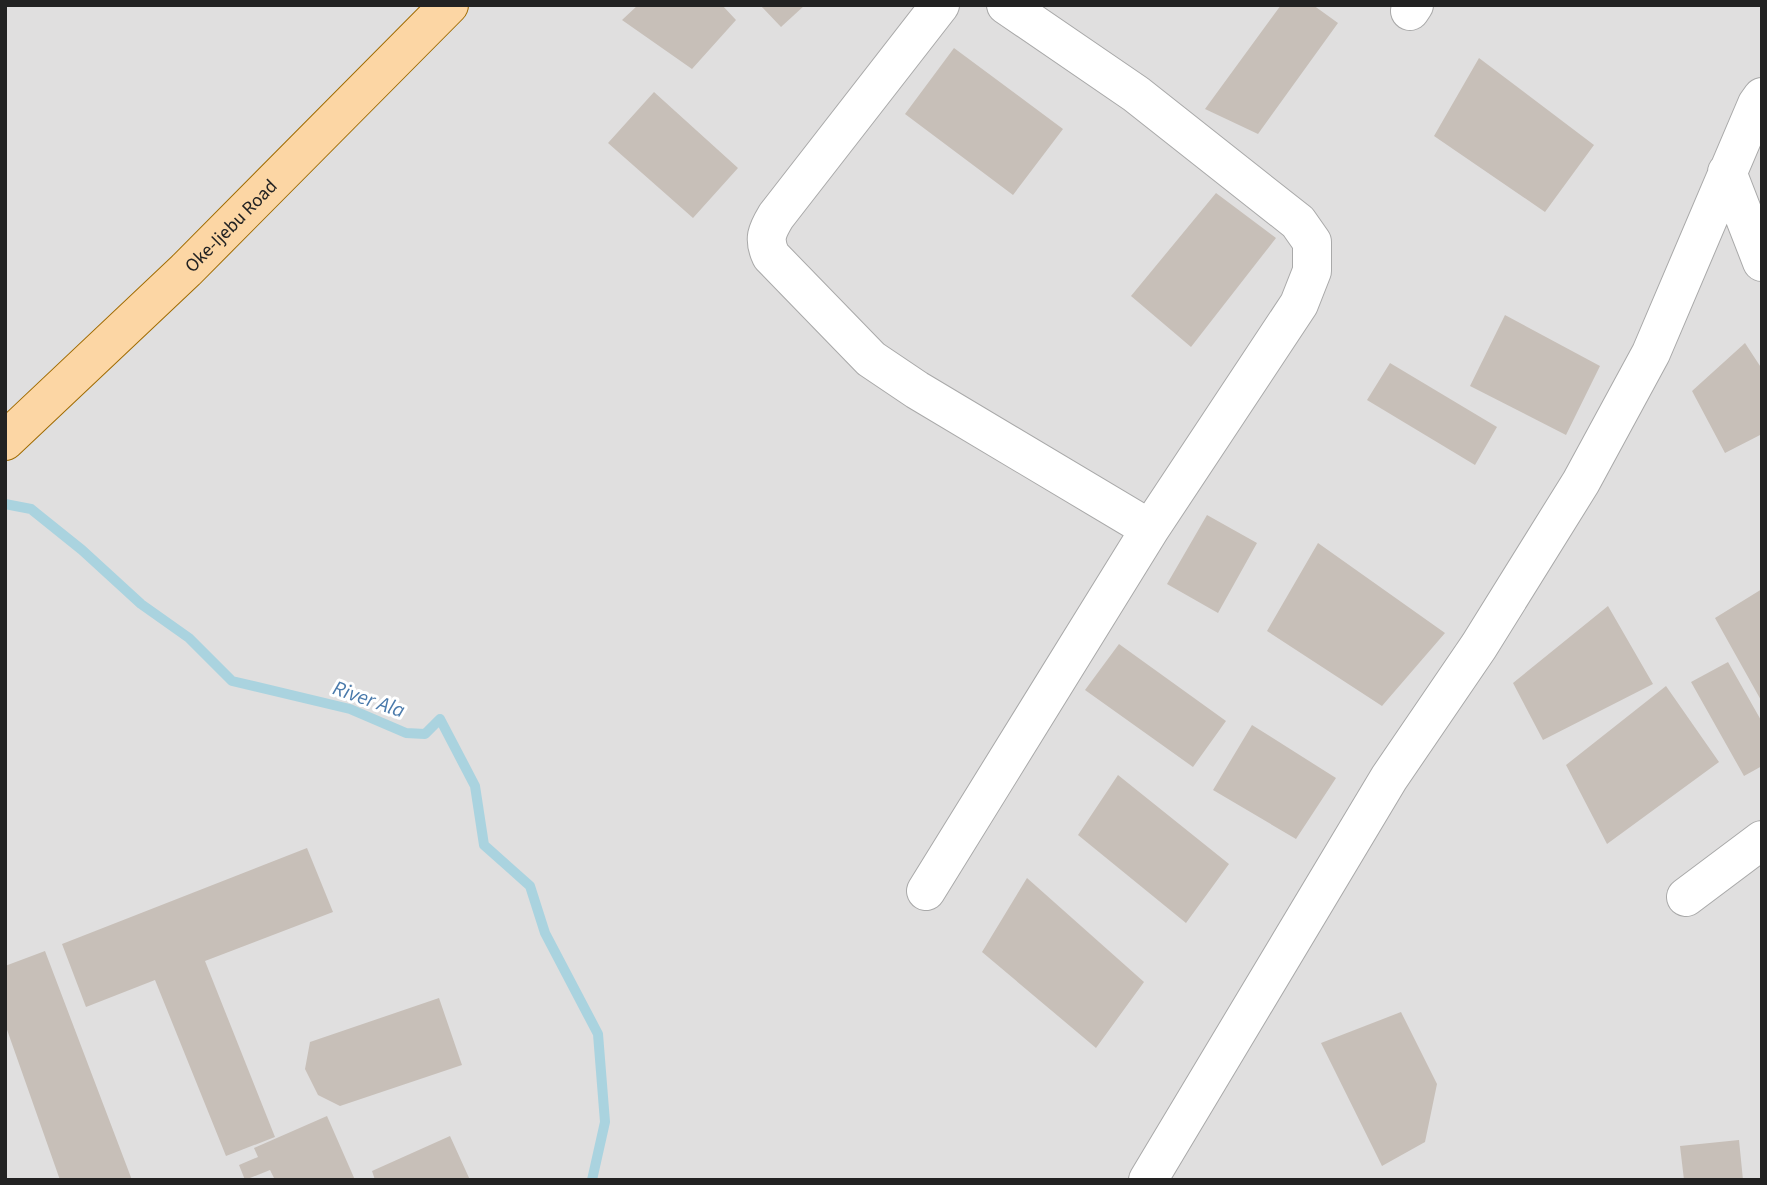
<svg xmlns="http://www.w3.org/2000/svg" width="1767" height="1185" font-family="'Source Sans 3',sans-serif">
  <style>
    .residential { fill: #e0dfdf }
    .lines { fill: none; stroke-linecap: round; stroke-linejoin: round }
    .stream { stroke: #aad3df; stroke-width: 10 }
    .building { fill: #c7bfb8 }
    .minor-casing { stroke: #a9a9a9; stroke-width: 40 }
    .major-casing { stroke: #a06b00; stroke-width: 40 }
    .minor { stroke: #fff; stroke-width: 38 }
    .major { stroke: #fcd6a4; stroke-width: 38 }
    .labels { text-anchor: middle; stroke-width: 6; stroke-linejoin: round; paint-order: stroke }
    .street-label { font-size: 19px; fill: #222; stroke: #fff }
    .water-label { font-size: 21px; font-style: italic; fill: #4a7aab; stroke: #fff }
  </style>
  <rect width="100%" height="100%" fill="#f2efe9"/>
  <path class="residential" d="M5,5H1762V1180H5Z"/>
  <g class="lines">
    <path class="stream" d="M5,504L31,509L82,550L141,604L189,638L232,681L350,709L406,733L425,734L440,719L475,786L484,845L530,886L545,933L598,1034L605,1122L592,1180"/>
  </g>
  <path class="building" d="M638,5H722L736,20L692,69L622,20Z
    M760,5H805L781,27Z
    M1281,5H1313L1338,23L1258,134L1205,109Z
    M954,48L1063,129L1013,195L905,114Z
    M1479,58L1594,145L1545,212L1434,136Z
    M654,92L738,168L693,218L608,143Z
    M1216,193L1276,238L1191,347L1131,296Z
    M1505,315L1600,366L1566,435L1470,386Z
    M1745,343L1762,369V434L1725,453L1692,391Z
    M1390,363L1497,427L1475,465L1367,400Z
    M1207,515L1257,543L1218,613L1167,584Z
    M1318,543L1445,633L1382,706L1267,631Z
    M1762,589V702L1715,618Z
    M1608,606L1653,684L1543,740L1513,683Z
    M1119,644L1226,721L1193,767L1085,690Z
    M1728,662L1762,722V766L1744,776L1691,682Z
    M1666,686L1719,762L1607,844L1566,765Z
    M1252,725L1336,778L1296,839L1213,790Z
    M1118,775L1229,864L1186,923L1078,835Z
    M307,848L333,912L205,961L275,1137L226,1156L155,980L86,1007L62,944Z
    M1027,878L1144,982L1096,1048L982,952Z
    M45,951L132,1180H60L5,1024V966Z
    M439,998L462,1065L340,1106L318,1095L305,1069L310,1042Z
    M1401,1012L1437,1084L1425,1142L1382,1166L1321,1043Z
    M327,1116L355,1180H275L270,1170L245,1180L239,1165L258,1157L254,1148Z
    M450,1136L470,1180H375L372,1171Z
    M1739,1140L1743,1180H1684L1680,1146Z"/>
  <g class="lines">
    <g class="minor-casing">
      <path id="minor" d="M940,5L776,216C767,231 763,239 771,256L871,359L917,390L1150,529
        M1410,11L1414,5
        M1727,172L1762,262
        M926,891L1150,529L1299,304L1312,271V242L1298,222L1136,94L1006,5
        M1686,897L1762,840
        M1148,1180L1389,778L1479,646L1581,482L1651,353L1757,104L1762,97"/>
    </g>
    <g class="major-casing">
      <g id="major">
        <path id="s1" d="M5,441L186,270L449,5"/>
      </g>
    </g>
    <use href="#minor" class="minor"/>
    <use href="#major" class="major"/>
  </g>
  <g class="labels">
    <g class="street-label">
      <text dy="7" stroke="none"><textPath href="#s1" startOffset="312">Oke-Ijebu Road</textPath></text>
    </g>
    <g class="water-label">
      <text transform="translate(369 699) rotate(19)" y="7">River Ala</text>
    </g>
  </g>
  <rect width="1767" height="1185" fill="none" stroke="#222222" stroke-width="14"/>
</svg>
